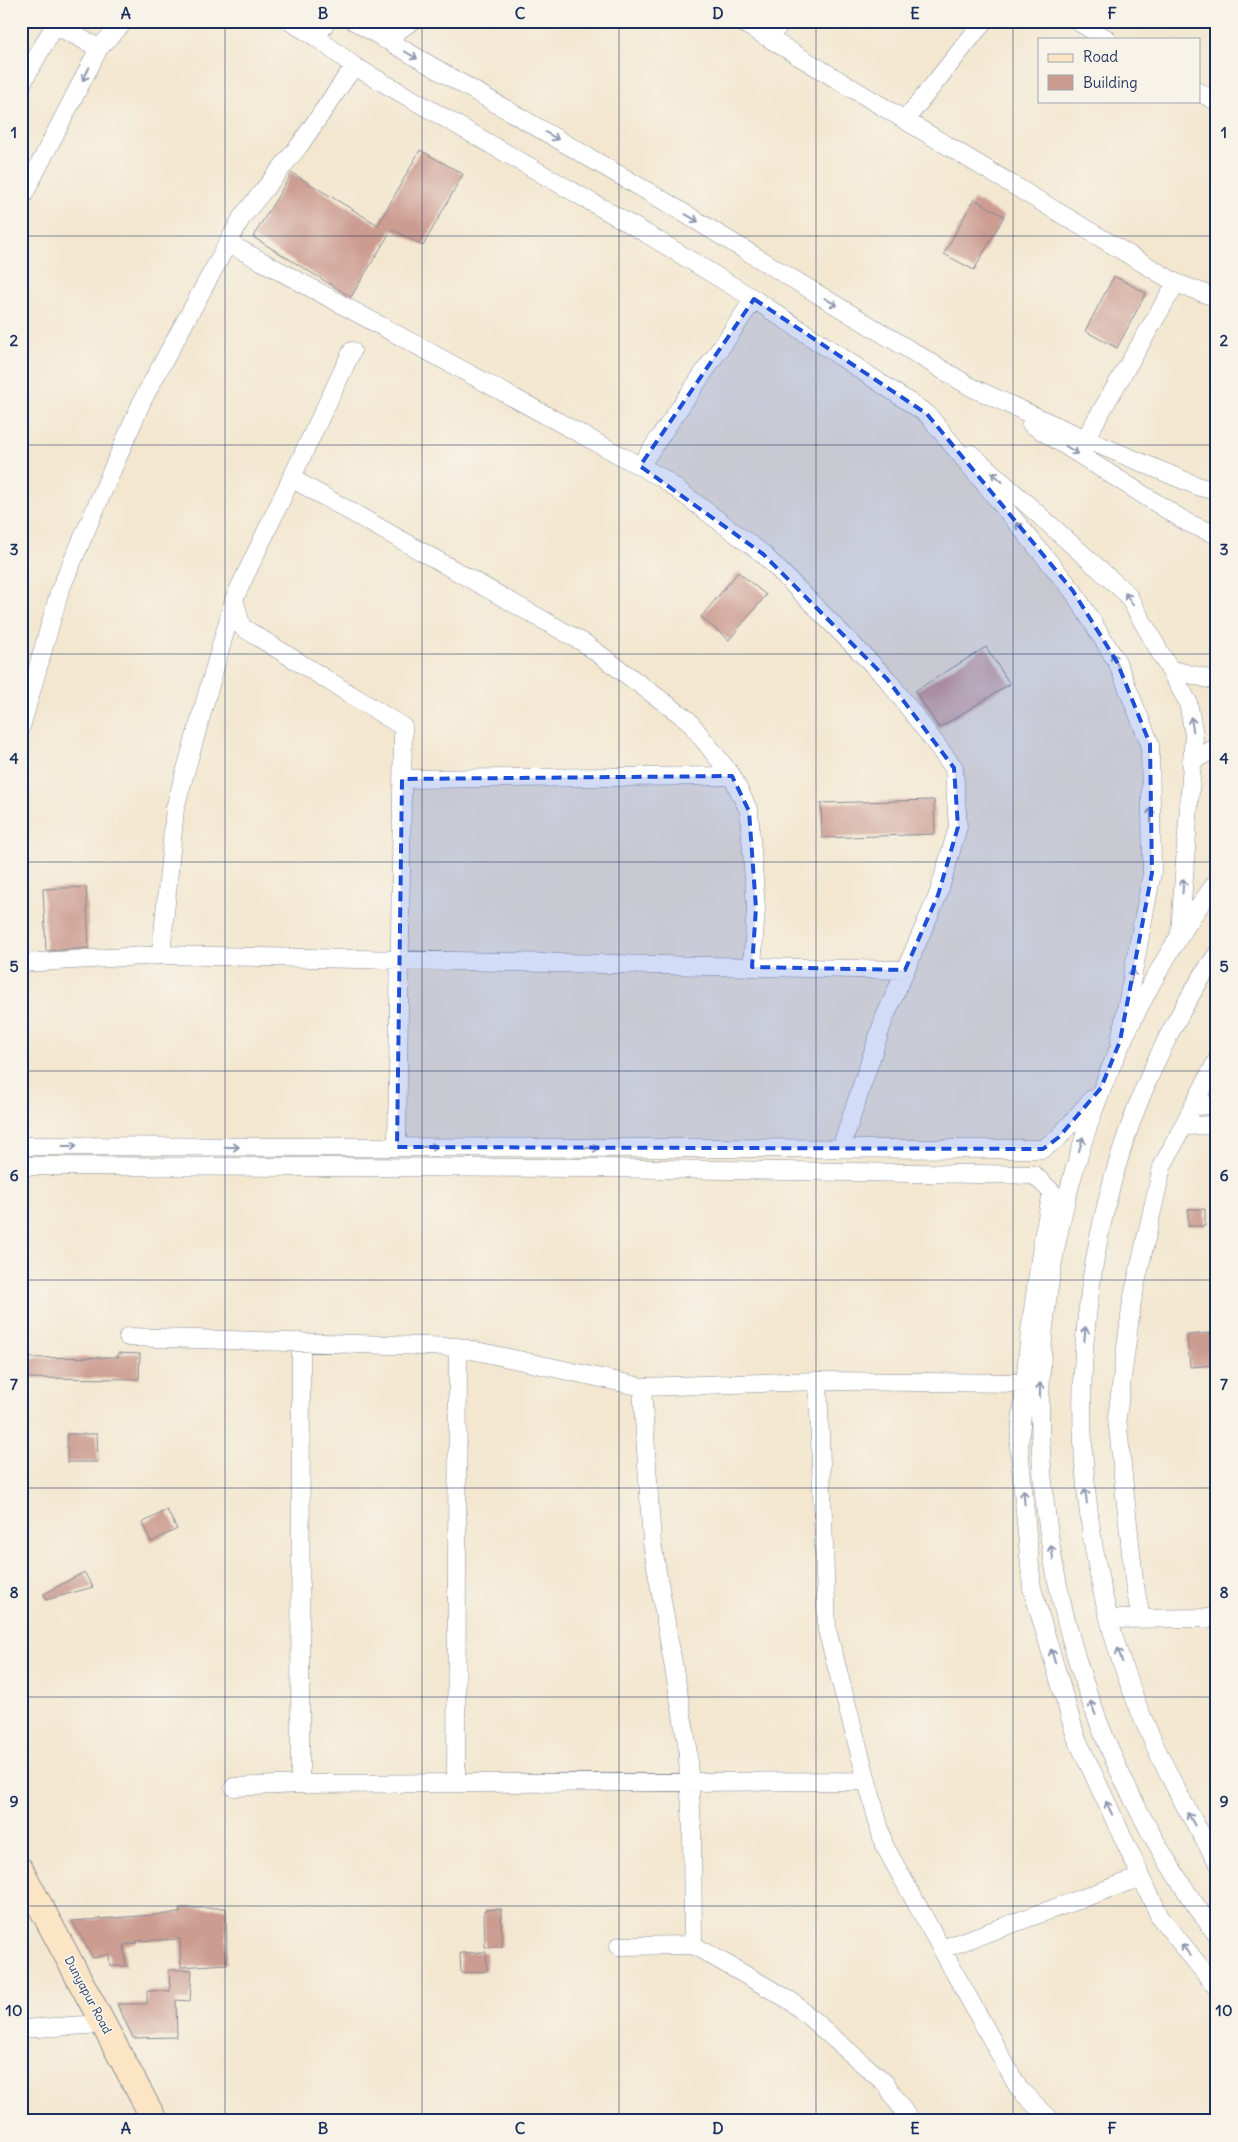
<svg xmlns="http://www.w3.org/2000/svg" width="1238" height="2142" font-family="Delius,sans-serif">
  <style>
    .building { fill: #cc9c91 }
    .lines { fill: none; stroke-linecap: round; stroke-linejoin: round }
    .street-casing { stroke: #878b97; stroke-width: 19 }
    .secondary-casing { stroke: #878b97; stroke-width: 27 }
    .street { stroke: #fff; stroke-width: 18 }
    .secondary { stroke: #fce5c4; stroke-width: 25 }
    .oneway { stroke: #8d97ae }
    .marked { fill: #1d4ed8; fill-opacity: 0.2; stroke: #1d4ed8; stroke-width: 4; stroke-dasharray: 10 6; stroke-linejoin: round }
    .grid { fill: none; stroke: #1b2f5e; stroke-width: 1; stroke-opacity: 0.55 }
    .labels { text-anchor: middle; stroke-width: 4; stroke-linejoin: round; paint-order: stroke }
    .street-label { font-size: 12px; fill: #1b2f5e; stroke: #f7f3e8 }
    .neatline { fill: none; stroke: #1b2f5e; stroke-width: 2 }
    .grid-label { font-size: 16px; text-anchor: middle; font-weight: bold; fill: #1b2f5e }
  </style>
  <rect width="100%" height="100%" fill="#f7f3e8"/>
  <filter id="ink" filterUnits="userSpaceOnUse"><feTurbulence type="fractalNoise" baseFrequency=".02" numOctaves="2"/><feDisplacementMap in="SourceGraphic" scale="10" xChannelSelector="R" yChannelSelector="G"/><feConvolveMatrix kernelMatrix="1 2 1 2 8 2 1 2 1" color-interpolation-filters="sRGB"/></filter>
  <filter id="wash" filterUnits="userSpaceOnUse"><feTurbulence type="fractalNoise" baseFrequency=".0096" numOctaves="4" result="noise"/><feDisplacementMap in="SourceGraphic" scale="20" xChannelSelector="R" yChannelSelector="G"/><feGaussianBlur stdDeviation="1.12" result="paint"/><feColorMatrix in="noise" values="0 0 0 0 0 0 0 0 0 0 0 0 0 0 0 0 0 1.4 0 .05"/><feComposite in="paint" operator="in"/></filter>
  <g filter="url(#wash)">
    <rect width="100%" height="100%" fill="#f3e7d0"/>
    <g id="blocks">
      <path class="building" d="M420,150L463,174L423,246L392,229L351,297L253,237L292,173L378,225Z
        M974,199L1004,216L974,270L944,254Z
        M1114,276L1146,293L1117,348L1085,331Z
        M738,572L766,595L729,640L701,617Z
        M986,647L1010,684L939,728L915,691Z
        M934,800L935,834L822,838L821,803Z
        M86,887L89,948L46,951L43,889Z
        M1188,1209H1205V1226H1188Z
        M1213,1333L1216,1365L1190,1367L1187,1335Z
        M118,1353L140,1354L139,1379L22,1378V1358L118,1357Z
        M67,1434H97L98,1462H67Z
        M167,1510L177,1529L151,1542L142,1523Z
        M84,1572L93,1587L46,1600L44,1594Z
        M180,1908H226L227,1964L181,1967L180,1939L136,1941L137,1943L124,1945L126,1966H110L109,1954L93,1958L72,1921L180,1913Z
        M501,1909L502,1947H485L484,1910Z
        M486,1952L487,1971L461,1973L460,1953Z
        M169,1970H192L190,2001L176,2000L177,2037L133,2038L117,2004H147V1991H170Z"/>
    </g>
  </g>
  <g filter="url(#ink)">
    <use href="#blocks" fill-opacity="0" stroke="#878b97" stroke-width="1"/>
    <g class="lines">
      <g class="street-casing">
        <path id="street" d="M289,21L316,37L354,66L647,234L754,299L927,414L1073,591L1117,662L1150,744L1152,873L1120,1041
          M354,21L664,201L971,387L1085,439L1200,487L1217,491
          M740,21L1176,283
          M1077,21L1107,39
          M55,25L99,48
          M316,37L327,21
          M769,38L782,21
          M385,40L412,21
          M21,85L57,21
          M1199,92L1217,102
          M906,119L984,21
          M21,200L99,48L125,21
          M228,243L662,478L763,554L887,679L954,768L958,827L938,895L884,1019L841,1148
          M352,351L234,599L242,627L403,727L397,1147
          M1031,424L1188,523L1217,535
          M1085,439L1176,283L1217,298
          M971,454L1127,594L1188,702L1194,735L1180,932
          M640,466L754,299
          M291,478L584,643L688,720L732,776
          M1169,669L1217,681
          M21,727L60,590L143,399L242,217L299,146L354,66
          M1191,762L1217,747
          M402,779L732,776L749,811L756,908L752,967
          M1217,881C983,1201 979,1616 1217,1935
          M1217,954C1083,1149 1050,1409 1113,1634C1136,1715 1173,1789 1217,1861
          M161,955L905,970
          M21,963L161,955L175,808L234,600
          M1193,1106L1217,1105
          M1183,1126L1217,1125
          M21,1146L1043,1149L1059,1137L1092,1099
          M21,1166L601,1168L1034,1175L1052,1192L1043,1238L1030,1331L1019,1446L1032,1588L1076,1737L1160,1917L1217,1988
          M128,1337L458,1347L642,1387L818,1381
          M1025,1383L818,1381L827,1630L884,1845L1019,2089L1052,2121
          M1109,1619L1217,1618
          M1141,1619L1134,1581L1117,1418L1132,1301L1162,1167L1217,1060
          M456,1783L458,1347
          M300,1784L301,1342
          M234,1787L300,1784L867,1781
          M693,1945L791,2001L886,2084L910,2121
          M619,1946L693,1945L692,1827L687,1743L652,1543L642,1387
          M942,1949L1141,1877
          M21,2029L104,2024"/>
      </g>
      <g class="secondary-casing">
        <path id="secondary" d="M21,1870L155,2121"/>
      </g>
      <use href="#street" class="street"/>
      <use href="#secondary" class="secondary"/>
    </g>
    <defs><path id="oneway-shaft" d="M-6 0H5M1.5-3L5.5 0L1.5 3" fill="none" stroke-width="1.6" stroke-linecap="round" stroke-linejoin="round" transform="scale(1.25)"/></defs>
    <g class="oneway">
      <use href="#oneway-shaft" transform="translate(411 55) rotate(30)"/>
      <use href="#oneway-shaft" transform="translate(86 74) rotate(117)"/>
      <use href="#oneway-shaft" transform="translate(552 136) rotate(30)"/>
      <use href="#oneway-shaft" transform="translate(692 218) rotate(31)"/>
      <use href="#oneway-shaft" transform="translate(831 302) rotate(31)"/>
      <use href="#oneway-shaft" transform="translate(1072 450) rotate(32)"/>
      <use href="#oneway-shaft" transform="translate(997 477) rotate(-138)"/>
      <use href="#oneway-shaft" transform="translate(1021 528) rotate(-130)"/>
      <use href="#oneway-shaft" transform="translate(1129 599) rotate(-123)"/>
      <use href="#oneway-shaft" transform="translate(1115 660) rotate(-118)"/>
      <use href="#oneway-shaft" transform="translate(1192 724) rotate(-100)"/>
      <use href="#oneway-shaft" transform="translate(1151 815) rotate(-91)"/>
      <use href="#oneway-shaft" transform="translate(1183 886) rotate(-86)"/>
      <use href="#oneway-shaft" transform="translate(1132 976) rotate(-79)"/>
      <use href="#oneway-shaft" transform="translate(1081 1144) rotate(-74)"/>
      <use href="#oneway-shaft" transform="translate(70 1146)"/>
      <use href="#oneway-shaft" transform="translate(232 1147)"/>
      <use href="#oneway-shaft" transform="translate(430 1147)"/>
      <use href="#oneway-shaft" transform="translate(592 1148)"/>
      <use href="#oneway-shaft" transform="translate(1085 1334) rotate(-84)"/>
      <use href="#oneway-shaft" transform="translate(1040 1390) rotate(-89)"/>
      <use href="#oneway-shaft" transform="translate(1086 1496) rotate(-97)"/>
      <use href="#oneway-shaft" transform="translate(1024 1497) rotate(-95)"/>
      <use href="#oneway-shaft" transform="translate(1052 1552) rotate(-100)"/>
      <use href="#oneway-shaft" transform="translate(1120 1655) rotate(-108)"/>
      <use href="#oneway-shaft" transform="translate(1053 1656) rotate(-107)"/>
      <use href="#oneway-shaft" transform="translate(1093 1708) rotate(-110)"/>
      <use href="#oneway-shaft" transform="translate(1109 1808) rotate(-115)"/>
      <use href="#oneway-shaft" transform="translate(1191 1819) rotate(-120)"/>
      <use href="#oneway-shaft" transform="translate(1186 1950) rotate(-129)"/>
    </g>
  </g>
  <path class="marked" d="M754,299L927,414L1073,591L1117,662L1150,744L1152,873L1120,1041L1101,1088L1059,1137L1043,1149L397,1147L402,779L732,776L749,811L756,908L752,967L905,970L938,895L958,827L954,768L887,679L763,554L640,466Z"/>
  <path class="grid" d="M225,21V2121M422,21V2121M619,21V2121M816,21V2121M1013,21V2121M21,236H1217M21,445H1217M21,654H1217M21,862H1217M21,1071H1217M21,1280H1217M21,1488H1217M21,1697H1217M21,1906H1217"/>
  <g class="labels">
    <g class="street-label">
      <text transform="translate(88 1995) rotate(62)" y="4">Dunyapur Road</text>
    </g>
  </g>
  <rect width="1238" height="2142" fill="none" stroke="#f7f3e8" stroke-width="55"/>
  <rect x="1038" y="38" width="162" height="65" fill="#f7f3e8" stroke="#9fa5b1"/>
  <rect x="1048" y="54" width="25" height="8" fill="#fce5c4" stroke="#9fa5b1"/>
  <text x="1083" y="62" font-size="15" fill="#1b2f5e">Road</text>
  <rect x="1048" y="75" width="25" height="15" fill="#cc9c91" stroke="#9fa5b1"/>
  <text x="1083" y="88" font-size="15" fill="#1b2f5e">Building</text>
  <rect x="28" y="28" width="1182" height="2086" class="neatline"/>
  <g class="grid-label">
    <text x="126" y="19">A</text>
    <text x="323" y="19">B</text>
    <text x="520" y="19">C</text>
    <text x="718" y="19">D</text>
    <text x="915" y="19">E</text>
    <text x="1112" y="19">F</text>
    <text x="14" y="138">1</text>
    <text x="1224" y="138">1</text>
    <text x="14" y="346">2</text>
    <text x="1224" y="346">2</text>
    <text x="14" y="555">3</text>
    <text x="1224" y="555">3</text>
    <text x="14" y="764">4</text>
    <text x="1224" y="764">4</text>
    <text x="14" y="972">5</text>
    <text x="1224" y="972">5</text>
    <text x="14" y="1181">6</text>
    <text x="1224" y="1181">6</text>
    <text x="14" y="1390">7</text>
    <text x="1224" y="1390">7</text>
    <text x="14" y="1598">8</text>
    <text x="1224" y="1598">8</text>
    <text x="14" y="1807">9</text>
    <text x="1224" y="1807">9</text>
    <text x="14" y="2016">10</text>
    <text x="1224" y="2016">10</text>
    <text x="126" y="2134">A</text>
    <text x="323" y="2134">B</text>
    <text x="520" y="2134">C</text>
    <text x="718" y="2134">D</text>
    <text x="915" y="2134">E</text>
    <text x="1112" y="2134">F</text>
  </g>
</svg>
